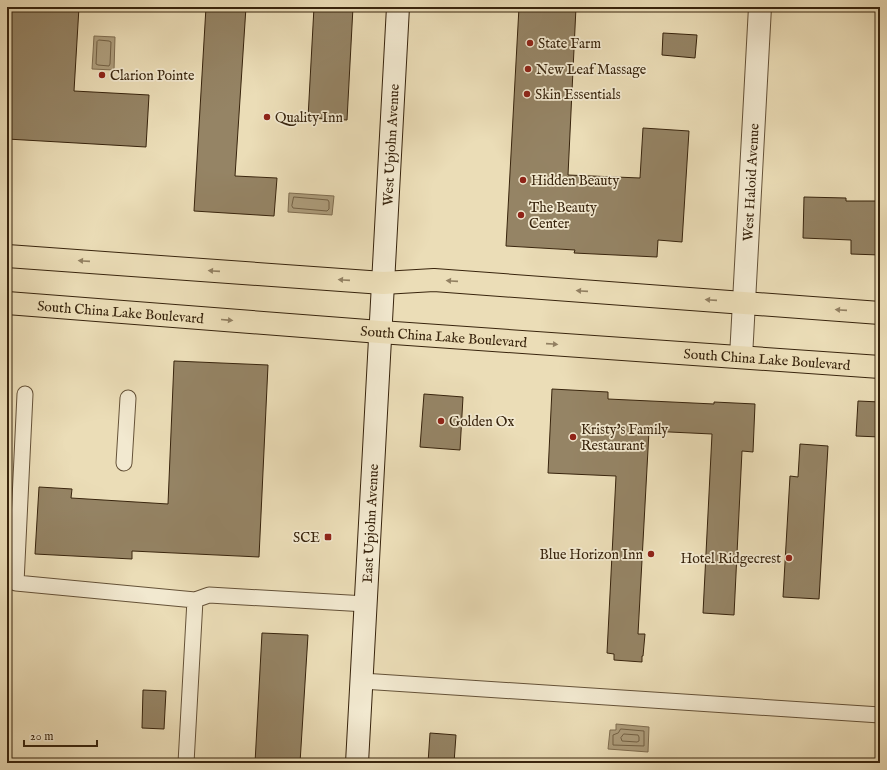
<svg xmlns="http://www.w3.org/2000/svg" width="887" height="770" font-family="'IM FELL English',serif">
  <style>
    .water { fill: #ae9e7d; stroke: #7f6d50 }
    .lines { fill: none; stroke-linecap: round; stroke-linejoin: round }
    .shore { stroke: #736145; stroke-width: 1 }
    .building { fill: #958465; stroke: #38240d }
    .lane-casing { stroke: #655238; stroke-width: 17 }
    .street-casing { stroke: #655238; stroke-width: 24 }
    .secondary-casing { stroke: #38240d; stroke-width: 24 }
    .primary-casing { stroke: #38240d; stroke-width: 24 }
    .lane { stroke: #f2e9d0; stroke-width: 15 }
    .street { stroke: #f2e9d0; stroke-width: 22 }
    .secondary { stroke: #f2e9d0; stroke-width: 22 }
    .primary { stroke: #ebddb7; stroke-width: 22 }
    .oneway { fill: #928062 }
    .poi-dot { fill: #8f2418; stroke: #f2e9d0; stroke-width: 1.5 }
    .labels { text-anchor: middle; stroke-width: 3.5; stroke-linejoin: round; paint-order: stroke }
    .poi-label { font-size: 14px; fill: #38240d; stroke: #f2e9d0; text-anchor: start }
    .street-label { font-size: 14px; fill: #38240d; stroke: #f2e9d0 }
  </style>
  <rect width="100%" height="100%" fill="#ebddb7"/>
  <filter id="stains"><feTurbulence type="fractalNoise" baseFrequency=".005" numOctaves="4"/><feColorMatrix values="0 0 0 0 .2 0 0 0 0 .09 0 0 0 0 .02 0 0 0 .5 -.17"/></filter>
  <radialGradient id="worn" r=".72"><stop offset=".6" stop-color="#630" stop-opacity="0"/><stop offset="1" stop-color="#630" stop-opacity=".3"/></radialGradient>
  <path class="water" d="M94,36L115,37L114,70L92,69Z
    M289,193L334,196L332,215L288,212Z
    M616,724L649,727L648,752L608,749L610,730H616Z"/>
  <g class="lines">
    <path class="shore" d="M99,40L109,41L111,42L110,64L109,66L98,65L96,64L97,42Z
      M294,197L328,200L329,202V209L327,211L293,208L292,206Z
      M621,729L644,731V746L613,745V735L618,733Z
      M624,734L638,735L639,737V741L637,742L622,741L621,738Z"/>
  </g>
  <path class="building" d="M7,7H79L74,91L149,95L146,147L7,139Z
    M206,7H246L235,176L277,178L274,216L194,211Z
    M314,7H353L347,120L308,118Z
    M519,7H576L568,175L640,178L643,128L689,131L682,242L658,240L657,257L574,253L575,250L506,246Z
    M663,33L697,35L695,58L662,55Z
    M804,197L846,198V201H880V255L851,254V240L803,238Z
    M174,361L268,365L259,557L132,551V559L35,554L39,487L72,489L71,498L168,504Z
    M552,389L608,392V399L714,404V402L755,404L753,452L742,451L734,615L703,613L712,434L649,431L638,634H645L643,656H642V662L614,660V654L607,653L616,476L548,473Z
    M424,394L463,397L460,450L420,447Z
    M858,401L880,402V437L856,436Z
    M800,444L828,446L819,599L783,597L790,476L798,477Z
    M262,633L308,635L300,763H255Z
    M143,690L166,691L164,729L142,728Z
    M430,733L456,735L454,763H428Z"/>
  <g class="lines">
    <g class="lane-casing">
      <path id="lane" d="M25,394L16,583L195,600L209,595L366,604
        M124,463L128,398
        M362,681L880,715
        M186,763L195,600"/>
    </g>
    <g class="street-casing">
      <g id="street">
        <path id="s1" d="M741,357L760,7"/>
      </g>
    </g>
    <g class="secondary-casing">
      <g id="secondary">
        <path id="s2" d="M357,763L398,7"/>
      </g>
    </g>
    <g class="primary-casing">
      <g id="primary">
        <path d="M7,256L383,283L434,280L880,313"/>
        <path id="s3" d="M7,303L380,332L880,367"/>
      </g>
    </g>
    <use href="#lane" class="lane"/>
    <use href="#street" class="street"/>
    <use href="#secondary" class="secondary"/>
    <use href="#primary" class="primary"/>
  </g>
  <defs><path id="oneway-solid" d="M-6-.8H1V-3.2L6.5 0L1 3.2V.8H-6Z"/></defs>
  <g class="oneway">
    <use href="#oneway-solid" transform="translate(84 261) rotate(-176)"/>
    <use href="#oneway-solid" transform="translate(214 271) rotate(-176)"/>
    <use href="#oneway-solid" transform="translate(344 280) rotate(-176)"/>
    <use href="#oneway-solid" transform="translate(452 281) rotate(-176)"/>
    <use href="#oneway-solid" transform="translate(582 291) rotate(-176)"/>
    <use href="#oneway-solid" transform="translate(711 300) rotate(-176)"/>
    <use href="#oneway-solid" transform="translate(841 310) rotate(-176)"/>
    <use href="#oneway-solid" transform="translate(227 320) rotate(5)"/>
    <use href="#oneway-solid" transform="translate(552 344) rotate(4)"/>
  </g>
  <g class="poi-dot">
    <circle cx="530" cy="43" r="4"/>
    <circle cx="528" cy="69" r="4"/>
    <circle cx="102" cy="75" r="4"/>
    <circle cx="527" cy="94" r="4"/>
    <circle cx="267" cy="117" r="4"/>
    <circle cx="523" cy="180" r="4"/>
    <circle cx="521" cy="215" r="4"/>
    <circle cx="441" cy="421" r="4"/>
    <circle cx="573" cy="437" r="4"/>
    <rect x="324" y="533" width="8" height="8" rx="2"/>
    <circle cx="651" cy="554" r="4"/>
    <circle cx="789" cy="558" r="4"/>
  </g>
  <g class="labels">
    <g class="poi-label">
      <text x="538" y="48">State Farm</text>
      <text x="536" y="74">New Leaf Massage</text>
      <text x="110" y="80">Clarion Pointe</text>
      <text x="535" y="99">Skin Essentials</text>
      <text x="275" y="122">Quality Inn</text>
      <text x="531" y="185">Hidden Beauty</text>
      <text x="529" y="212">The Beauty<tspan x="529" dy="16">Center</tspan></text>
      <text x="449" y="426">Golden Ox</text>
      <text x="581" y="434">Kristy's Family<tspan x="581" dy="16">Restaurant</tspan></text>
      <text x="320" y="542" text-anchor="end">SCE</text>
      <text x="643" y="559" text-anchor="end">Blue Horizon Inn</text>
      <text x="781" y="563" text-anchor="end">Hotel Ridgecrest</text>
    </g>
    <g class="street-label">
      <text dy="5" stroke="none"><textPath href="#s2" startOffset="619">West Upjohn Avenue</textPath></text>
      <text dy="5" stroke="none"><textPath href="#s1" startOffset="175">West Haloid Avenue</textPath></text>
      <text dy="5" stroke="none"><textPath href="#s3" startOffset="114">South China Lake Boulevard</textPath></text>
      <text dy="5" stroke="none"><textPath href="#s3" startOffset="438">South China Lake Boulevard</textPath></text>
      <text dy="5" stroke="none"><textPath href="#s3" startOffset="762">South China Lake Boulevard</textPath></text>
      <text dy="5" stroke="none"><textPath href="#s2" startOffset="240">East Upjohn Avenue</textPath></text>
    </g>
  </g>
  <rect width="887" height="770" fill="none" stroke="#ebddb7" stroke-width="24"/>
  <rect x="8" y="8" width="871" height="754" fill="none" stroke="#38240d" stroke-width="2"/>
  <rect x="12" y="12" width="863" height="746" fill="none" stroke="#38240d"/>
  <path d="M24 740v6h73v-6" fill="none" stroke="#38240d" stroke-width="2"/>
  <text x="30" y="740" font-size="12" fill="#38240d" stroke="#f2e9d0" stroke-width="3" paint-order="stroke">20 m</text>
  <rect width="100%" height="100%" filter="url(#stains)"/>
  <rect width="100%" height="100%" fill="url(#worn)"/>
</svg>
